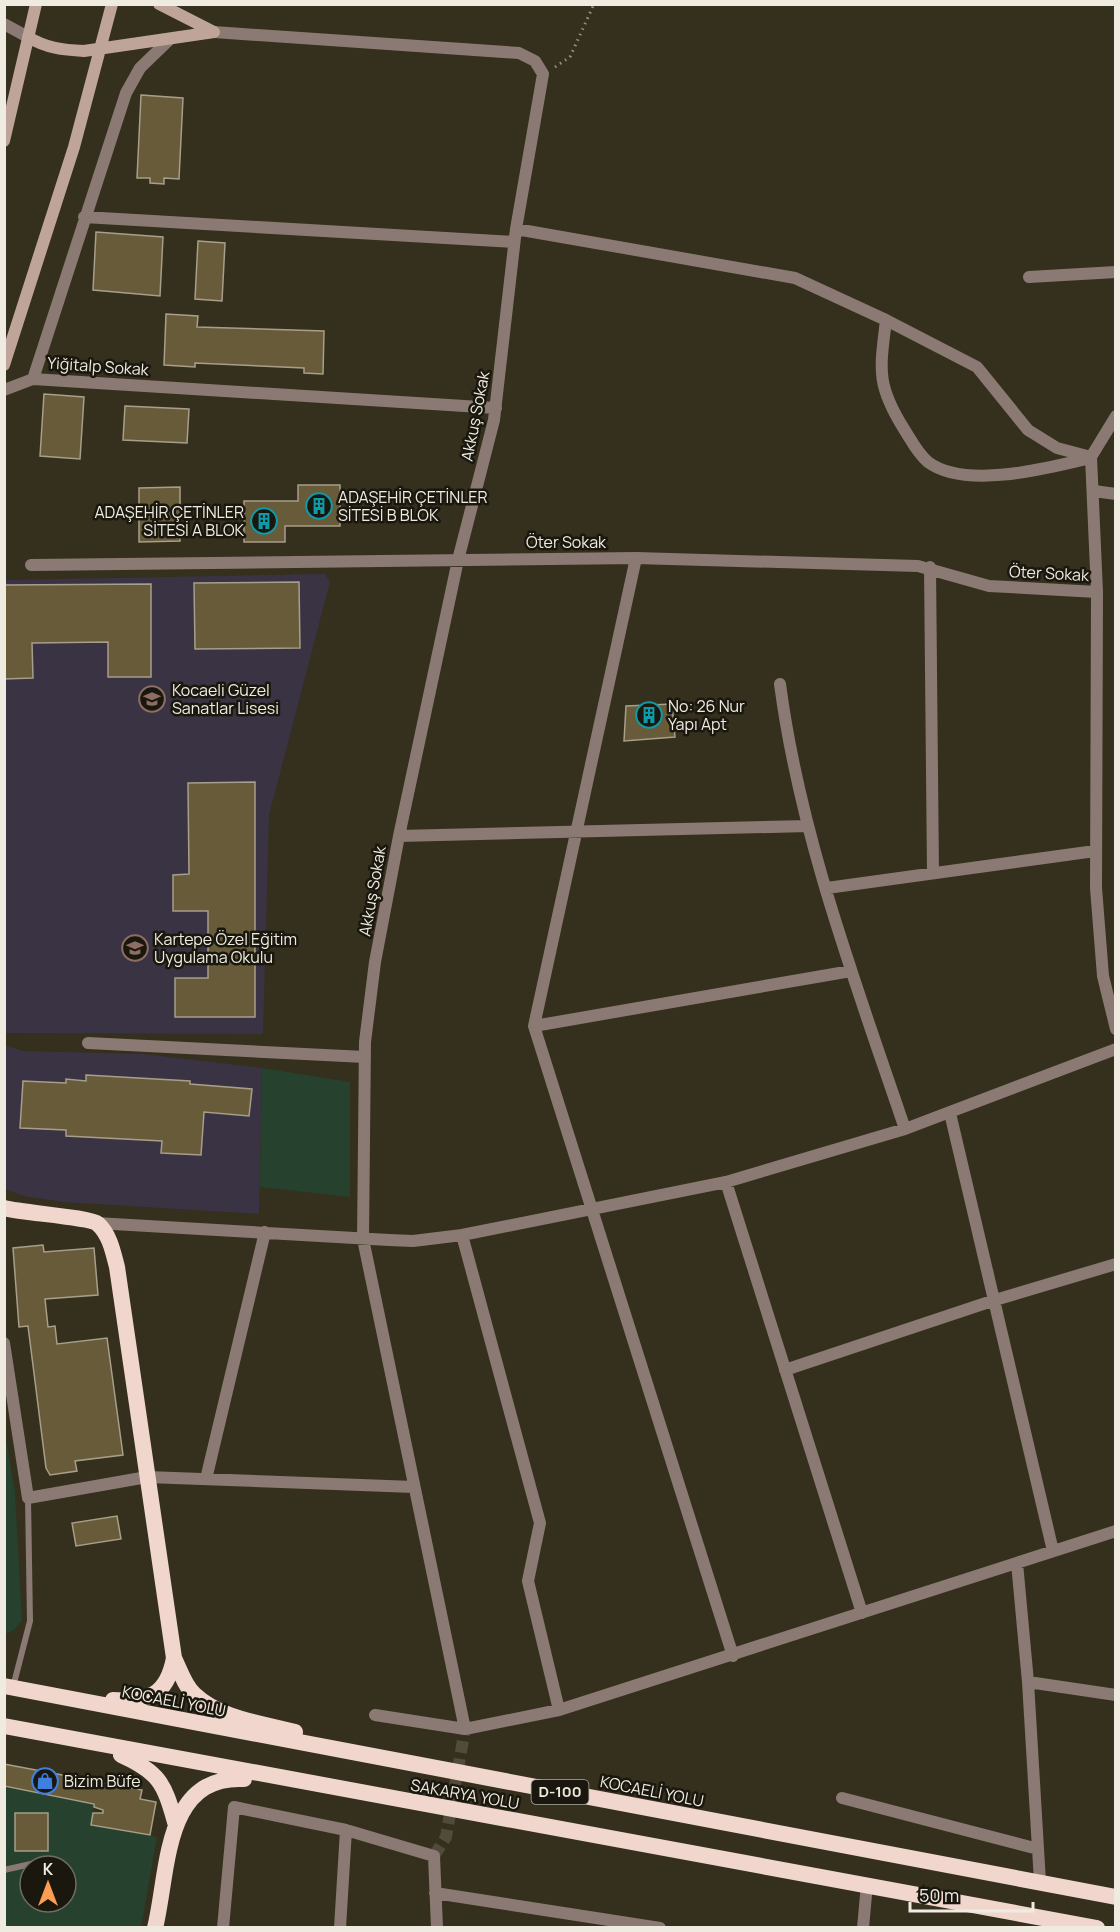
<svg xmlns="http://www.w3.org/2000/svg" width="1120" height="1932" font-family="Manrope,sans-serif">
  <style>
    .education { fill: #3a3343 }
    .green { fill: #26422e; fill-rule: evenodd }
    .building { fill: #685b3a; stroke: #a79f8a; stroke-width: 1.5 }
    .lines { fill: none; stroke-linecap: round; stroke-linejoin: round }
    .minor-tunnel { stroke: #514b3a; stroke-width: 12; stroke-dasharray: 12 6; stroke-linecap: butt }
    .path { stroke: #959082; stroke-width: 3; stroke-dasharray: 1.5 4.5; stroke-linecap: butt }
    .service { stroke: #8b7a73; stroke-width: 6 }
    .minor { stroke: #8b7a73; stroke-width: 12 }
    .tertiary { stroke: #8b7a73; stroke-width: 12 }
    .secondary { stroke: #bfa49a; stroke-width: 12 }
    .trunk { stroke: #f0d6cc; stroke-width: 16 }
    .labels { text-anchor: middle; stroke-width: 5; stroke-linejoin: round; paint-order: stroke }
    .shield { fill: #1a170f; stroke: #afaba1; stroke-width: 1.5 }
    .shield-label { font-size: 15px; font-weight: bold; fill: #efebe0 }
    .street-label { font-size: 16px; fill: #efebe0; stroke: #1a170f }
    .poi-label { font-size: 16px; fill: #efebe0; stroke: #1a170f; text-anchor: start }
  </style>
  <rect width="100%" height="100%" fill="#352f1d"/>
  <path class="education" d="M325,574L330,582L269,815L263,1034L5,1033L4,580Z
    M4,1045L23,1051L143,1054L262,1068L259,1214L63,1202L24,1196L5,1189Z"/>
  <path class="green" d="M262,1068L350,1082V1197L260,1187Z
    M5,1432L15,1493L22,1621L14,1630L5,1634Z
    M5,1786L94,1804L91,1825L157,1837L141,1927L5,1928ZM30,1866H66V1902H30Z"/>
  <path class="building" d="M141,95L183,98L179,179L164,178V184L150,183V178H137Z
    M96,232L163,237L160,296L93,290Z
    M198,241L225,243L222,301L195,299Z
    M166,314L198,316L197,327L324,331L323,374L304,373V368L195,363V367L164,365Z
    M44,394L84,397L80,459L40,456Z
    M125,406L189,409L187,443L123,440Z
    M298,485H340V526H285V542H244V501H298Z
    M180,487V541L139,542V488Z
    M299,582L300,648L195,649L194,583Z
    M151,584V677H108V642L32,643L33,678L4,679V585Z
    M672,704L675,737L624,741L626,706Z
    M255,782V1017H175V978H208V911H173V875L189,874L188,783Z
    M86,1075L190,1081V1084L252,1089L249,1116L204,1112L201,1155L161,1153L162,1141L66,1136V1130L20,1128L23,1081L66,1083V1079L86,1081Z
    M43,1245L44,1252L94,1248L98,1295L45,1299L48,1327L55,1326L57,1344L107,1338L123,1455L75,1461L77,1471L50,1475L46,1468L28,1326L19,1327L13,1248Z
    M117,1516L121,1539L76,1546L72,1523Z
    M4,1764L142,1790L140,1799L156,1802L150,1835L91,1825L93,1813H103V1810L94,1807V1804L4,1786Z
    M15,1813H48V1851H15Z"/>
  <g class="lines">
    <path class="minor-tunnel" d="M434,1856L446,1837L465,1729"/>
    <path class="path" d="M555,67L570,57L594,4"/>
    <path class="service" d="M13,1687L30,1621L28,1498
      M4,1870L53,1859"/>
    <path class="minor" d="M214,32L519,53L535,61L543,74L516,229L494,420L458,560L399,836L375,962L365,1042L363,1239L465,1729L559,1710L1116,1531
      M170,39L140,68L126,93L33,379L496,408
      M84,217L514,242
      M516,229L795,278L886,320L977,367L1028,430L1057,448L1091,457
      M1029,277L1116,272
      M886,320C880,370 876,384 904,429C911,440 918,454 928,462C965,490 1049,468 1090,458
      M4,390L33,379
      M1116,416L1091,457L1097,592L1096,888L1103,976L1116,1029
      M1094,491L1116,494
      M636,558L534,1026L733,1656
      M31,565L636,558L918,566L989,586L1097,592
      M930,567L933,873
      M780,684C800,836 856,984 905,1129
      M399,836L808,826
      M827,888L1095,851
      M534,1026L851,971
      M88,1043L365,1057
      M950,1113L1053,1551
      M726,1182L862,1613
      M96,1223L389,1240L413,1241L462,1235L726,1182L905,1129L1116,1049
      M462,1235L540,1523L528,1581L559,1710
      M4,1343L28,1498L147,1477L414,1487
      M785,1370L995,1300L1116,1264
      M206,1479L265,1232
      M1017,1563L1028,1682L1040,1882
      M1028,1682L1116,1695
      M375,1715L465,1729
      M842,1798L1038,1849
      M435,1893L660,1928
      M223,1928L234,1807L346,1830L434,1856L437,1928
      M340,1928L346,1830
      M863,1928L867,1884"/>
    <path class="tertiary" d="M4,24L28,37"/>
    <path class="secondary" d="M159,4L214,32
      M28,37C46,48 63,50 84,51L214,32
      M4,141L36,4
      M4,365L74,147L112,4"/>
    <path class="trunk" d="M4,1208C22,1213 90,1217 98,1224C110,1235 113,1252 117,1267L174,1658C180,1670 184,1685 194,1694C220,1719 262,1723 295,1732
      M4,1686L1116,1897
      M113,1700C149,1702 167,1695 174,1658
      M4,1726L1097,1928
      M121,1755C159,1772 164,1783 175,1822
      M155,1928C169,1871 163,1775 244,1779"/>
  </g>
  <defs>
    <g id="building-ring" transform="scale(1.35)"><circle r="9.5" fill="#1a170f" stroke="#0f9aa8" stroke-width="1.5"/><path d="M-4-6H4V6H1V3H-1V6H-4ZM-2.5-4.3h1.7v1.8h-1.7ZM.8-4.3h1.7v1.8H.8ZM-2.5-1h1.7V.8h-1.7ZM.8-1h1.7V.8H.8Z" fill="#0f9aa8"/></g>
    <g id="school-ring" transform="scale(1.35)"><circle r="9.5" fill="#1a170f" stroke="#8d6e63" stroke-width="1.5"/><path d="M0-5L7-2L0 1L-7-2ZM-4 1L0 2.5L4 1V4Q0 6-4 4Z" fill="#8d6e63"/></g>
    <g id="shop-ring" transform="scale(1.35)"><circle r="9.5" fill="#1a170f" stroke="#3f7fe0" stroke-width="1.5"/><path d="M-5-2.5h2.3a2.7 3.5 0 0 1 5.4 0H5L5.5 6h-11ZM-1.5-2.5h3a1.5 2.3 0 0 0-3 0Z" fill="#3f7fe0"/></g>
  </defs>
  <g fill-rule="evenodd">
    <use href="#building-ring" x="319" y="506"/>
    <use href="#building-ring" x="264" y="521"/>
    <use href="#school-ring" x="152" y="699"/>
    <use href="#building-ring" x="649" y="715"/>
    <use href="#school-ring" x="135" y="948"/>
    <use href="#shop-ring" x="45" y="1781"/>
  </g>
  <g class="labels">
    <rect class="shield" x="531.5" y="1780" width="57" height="24" rx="4.5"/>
    <g class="shield-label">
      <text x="560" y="1797">D-100</text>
    </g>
    <g class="street-label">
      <text transform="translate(98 366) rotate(4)" y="6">Yiğitalp Sokak</text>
      <text transform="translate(475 416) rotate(-79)" y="6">Akkuş Sokak</text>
      <text x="566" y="548">Öter Sokak</text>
      <text transform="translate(1049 573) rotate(3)" y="6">Öter Sokak</text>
      <text transform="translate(372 891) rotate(-80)" y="6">Akkuş Sokak</text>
      <text transform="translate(174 1701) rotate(11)" y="6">KOCAELİ YOLU</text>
      <text transform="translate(652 1791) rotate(11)" y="6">KOCAELİ YOLU</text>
      <text transform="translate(465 1794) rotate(10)" y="6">SAKARYA YOLU</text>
    </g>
    <g class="poi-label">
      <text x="338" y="503">ADAŞEHİR ÇETİNLER<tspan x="338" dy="18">SİTESİ B BLOK</tspan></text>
      <text x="244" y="518" text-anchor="end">ADAŞEHİR ÇETİNLER<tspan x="244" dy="18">SİTESİ A BLOK</tspan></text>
      <text x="172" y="696">Kocaeli Güzel<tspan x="172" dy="18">Sanatlar Lisesi</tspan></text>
      <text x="668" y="712">No: 26 Nur<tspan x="668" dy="18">Yapı Apt</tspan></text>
      <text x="154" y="945">Kartepe Özel Eğitim<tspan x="154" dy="18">Uygulama Okulu</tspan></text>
      <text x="64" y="1787">Bizim Büfe</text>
    </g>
  </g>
  <rect width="1120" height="1932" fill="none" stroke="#efebe0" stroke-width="12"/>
  <g transform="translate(48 1884)"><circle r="28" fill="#1a170f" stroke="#6f6c63" stroke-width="1.5"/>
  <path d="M0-4.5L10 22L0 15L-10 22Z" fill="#fb9e52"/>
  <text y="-9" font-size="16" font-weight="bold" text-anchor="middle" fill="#efebe0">K</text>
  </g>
  <path d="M910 1902v9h123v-9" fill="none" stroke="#efebe0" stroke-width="3"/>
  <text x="919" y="1902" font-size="18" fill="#efebe0" stroke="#1a170f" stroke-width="4.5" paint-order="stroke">50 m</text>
</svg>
